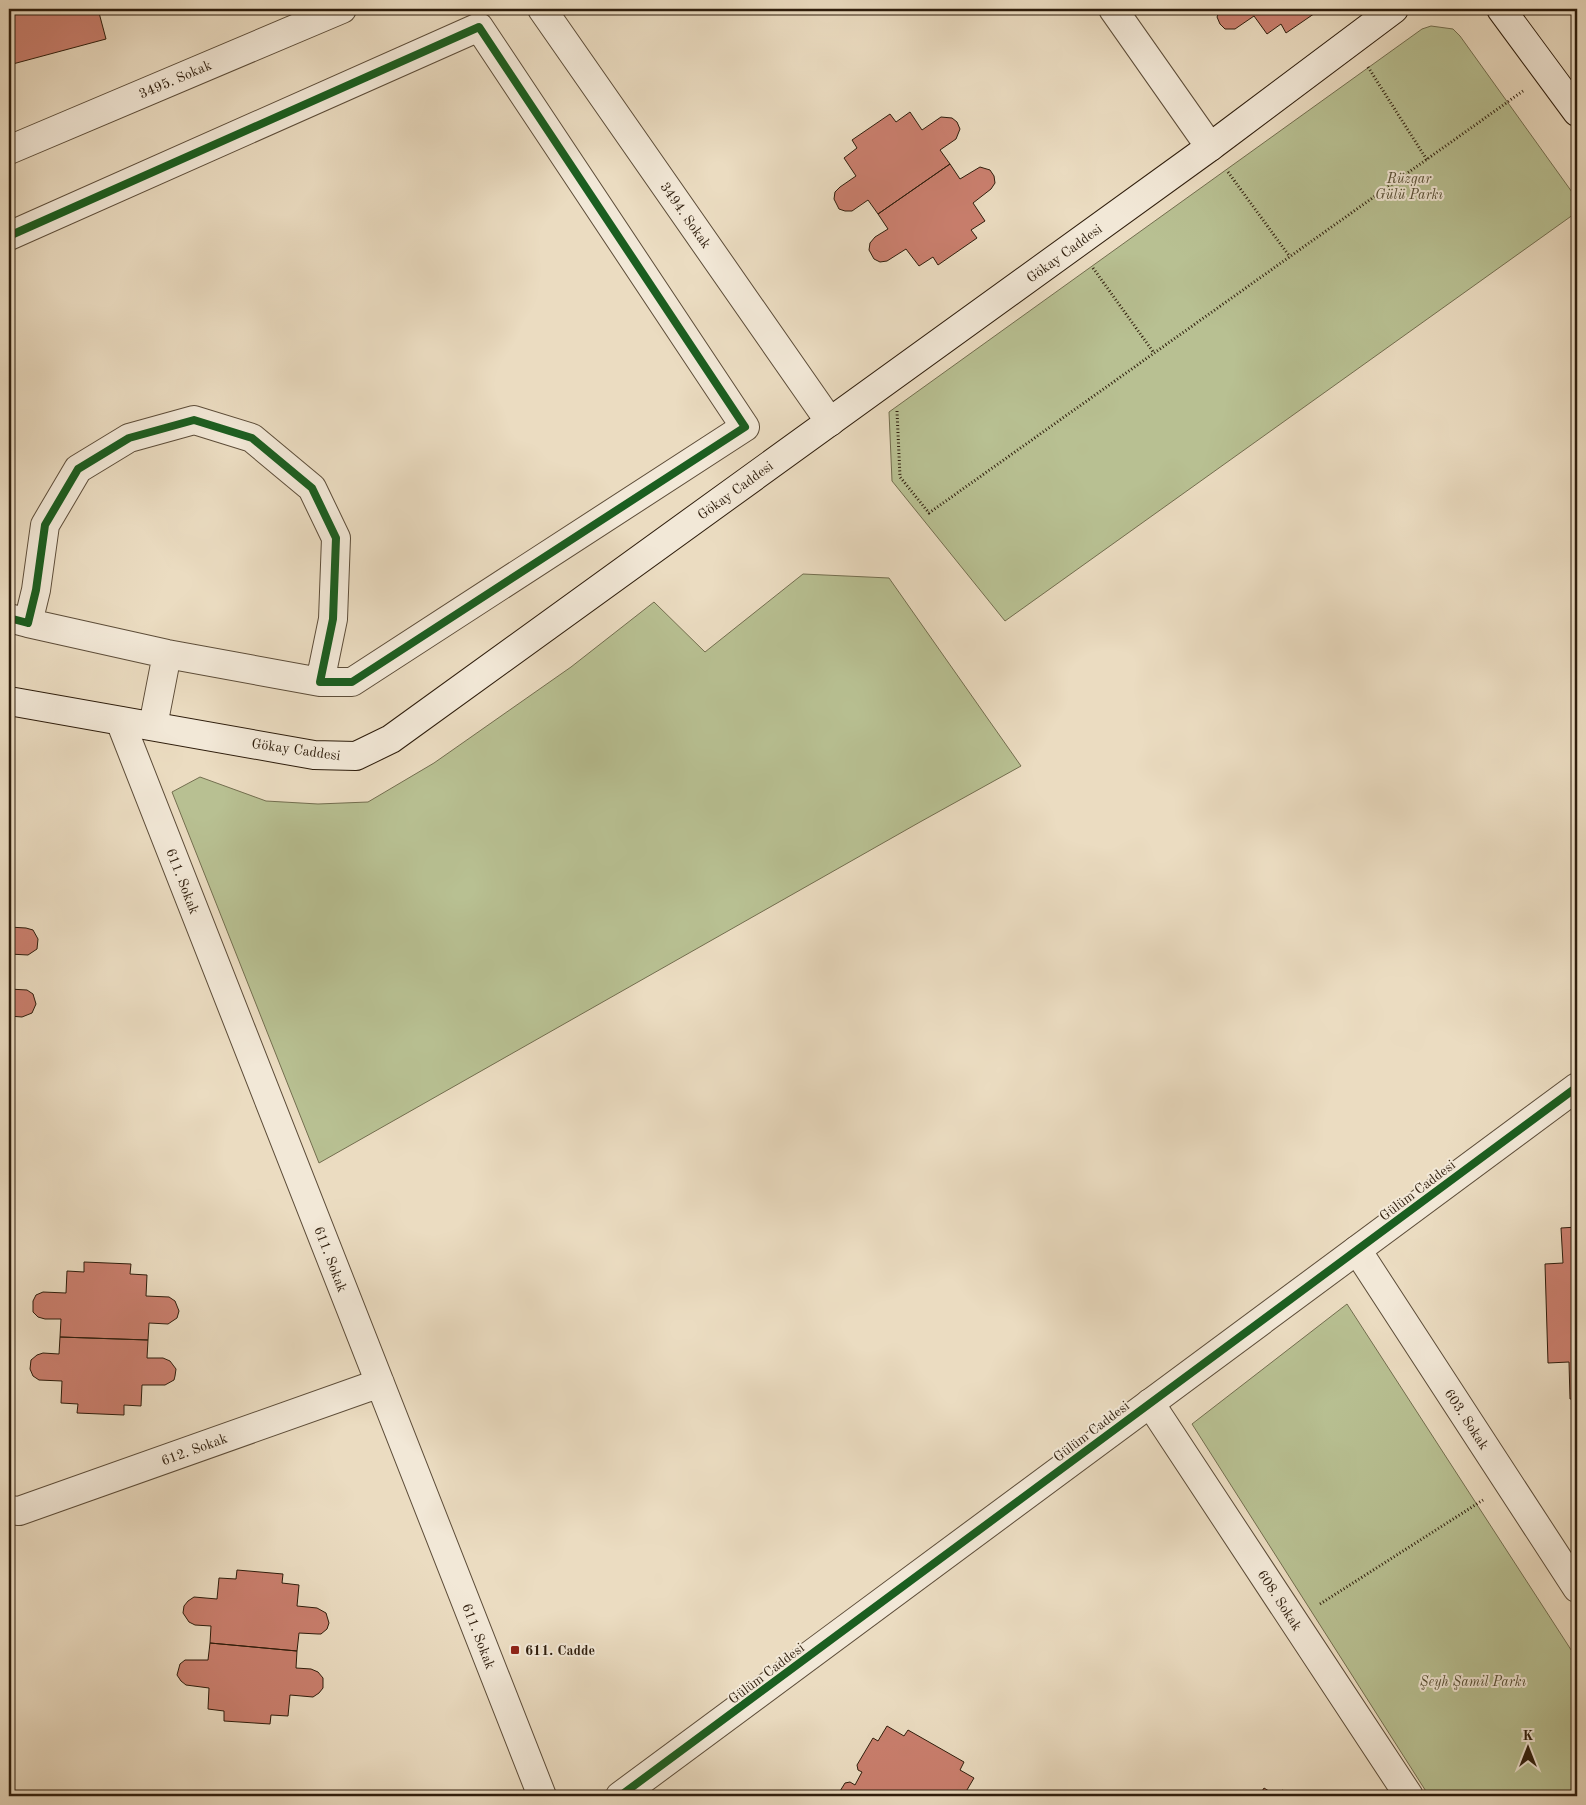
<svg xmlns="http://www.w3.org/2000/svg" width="1586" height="1805" font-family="'Old Standard TT',serif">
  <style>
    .green { fill: #b8c092; stroke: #736e4f }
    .building { fill: #ca7f6e; stroke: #2e1d0c }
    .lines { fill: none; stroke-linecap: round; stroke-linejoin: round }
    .minor-casing { stroke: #5d4d39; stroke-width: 30 }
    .tertiary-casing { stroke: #5d4d39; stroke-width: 30 }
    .secondary-casing { stroke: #2e1d0c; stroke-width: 30 }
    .path { stroke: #2e1d0c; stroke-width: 3; stroke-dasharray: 1 2.5; stroke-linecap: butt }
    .minor { stroke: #f2e8d7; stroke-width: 28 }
    .tertiary { stroke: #f2e8d7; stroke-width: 28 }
    .secondary { stroke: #f2e8d7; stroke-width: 28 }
    .cycleway-casing { stroke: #f2e8d7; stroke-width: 11 }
    .cycleway { stroke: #1b5e20; stroke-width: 8 }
    .poi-dot { fill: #8f2418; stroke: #f2e8d7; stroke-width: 2 }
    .labels { text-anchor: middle; stroke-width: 4; stroke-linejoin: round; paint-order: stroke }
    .street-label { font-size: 14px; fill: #2e1d0c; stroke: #f2e8d7 }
    .park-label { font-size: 14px; font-style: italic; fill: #574e34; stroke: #f2e8d7 }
    .poi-label { font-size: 14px; font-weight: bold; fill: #2e1d0c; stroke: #f2e8d7; text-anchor: start }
  </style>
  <rect width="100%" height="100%" fill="#ebdcc1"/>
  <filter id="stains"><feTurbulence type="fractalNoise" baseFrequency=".004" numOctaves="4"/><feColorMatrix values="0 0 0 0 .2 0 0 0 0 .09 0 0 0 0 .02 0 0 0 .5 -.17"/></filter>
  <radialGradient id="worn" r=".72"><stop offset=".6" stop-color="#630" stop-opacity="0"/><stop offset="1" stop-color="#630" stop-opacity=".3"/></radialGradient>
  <path class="green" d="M1431,26L1453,29L1460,36L1577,199V212L1005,621L892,481L889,412L1422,29Z
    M803,574L889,578L1021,766L920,822L319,1163L172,792L200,777L266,801L318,804L368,802L434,763L571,667L654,602L705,652Z
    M1347,1304L1577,1659V1796H1429L1192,1424Z"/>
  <path class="building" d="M9,9H98L106,39L9,65Z
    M1220,9H1321L1286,33L1281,24L1267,34L1254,16L1235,29H1225L1220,24L1217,17Z
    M910,112L922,130L941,117L952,118L957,122L960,129L956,139L940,150L950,164L878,214L868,200L852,211H845L839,209L834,199L835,192L840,187L856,176L844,158L857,148L852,140L890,114L896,122Z
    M950,164L960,179L980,167L990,170L994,176L995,183L991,189L973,203L985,221L971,230L977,238L938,265L933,257L919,266L906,249L887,261L880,262L874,259L869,250L870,243L875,237L888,229L878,214Z
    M9,927L26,928L33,930L38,939L37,949L28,955L9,954Z
    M9,989L27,990L33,994L36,1004L32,1013L22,1017L9,1016Z
    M1577,1227V1399H1570L1569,1362L1548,1363L1545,1264L1563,1263L1561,1228Z
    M84,1262L131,1264L130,1274L147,1275L146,1296L169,1297L175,1301L179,1311L177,1318L168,1324L149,1323L148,1340L60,1337L61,1319H45L38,1317L33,1312V1301L36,1295L43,1292L66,1293L67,1271L84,1272Z
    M60,1337L148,1340L147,1358H163L170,1361L176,1369L175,1376L174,1380L165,1385H142L141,1406L124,1405V1415L77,1413L78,1404L61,1403L62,1381L39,1380L33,1376L30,1369L31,1360L37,1355L43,1353L59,1354Z
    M237,1570L283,1574L282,1583L299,1585L297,1606L317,1608L326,1613L329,1623L327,1629L321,1634H318L299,1633L297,1651L210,1643L211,1626L195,1625L189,1622L183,1613L184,1606L188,1601L194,1597L217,1599L219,1578L236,1579Z
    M210,1643L297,1651L296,1668L311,1669L318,1672L323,1678V1688L319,1693L313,1697L290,1695L288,1716L271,1715L270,1724L224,1721V1711L208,1709L209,1688L186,1685L181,1681L177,1675L180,1664L185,1660H208Z
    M887,1726L904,1736L908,1730L964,1762L960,1770L974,1778L964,1795L966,1796H837L845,1783L850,1782L855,1785L862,1772L858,1770L857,1765L873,1738L878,1741Z
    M1264,1788L1277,1796H1259Z
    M1282,1790L1292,1796H1279Z"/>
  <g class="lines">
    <g class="minor-casing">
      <path id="minor" d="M542,9L830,422
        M1113,9L1210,147
        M9,150L342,9
        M9,236L479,27L745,427L352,682H320L333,619L336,538L312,488L252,438L194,420L129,438L78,469L45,525L36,590L28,623L9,618
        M28,623L167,654L320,682
        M120,721L542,1796
        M153,726L167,654
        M1357,1250L1577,1588
        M1150,1403L1409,1796
        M9,1510L19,1511L380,1383"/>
    </g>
    <g class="tertiary-casing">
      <path id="tertiary" d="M620,1796L1577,1087"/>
    </g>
    <g class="secondary-casing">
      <path id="secondary" d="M1501,9L1577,112
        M9,701L314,755L356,756L391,739L1210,147L1394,9"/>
    </g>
    <path class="path" d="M1368,67L1427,160
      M1228,172L1290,257
      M1093,268L1154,353
      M897,411L900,477L929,513L1523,91
      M1320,1604L1483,1500"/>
    <use href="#minor" class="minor"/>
    <use href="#tertiary" class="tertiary"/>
    <use href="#secondary" class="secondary"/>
    <g class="cycleway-casing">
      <path id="cycleway" d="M9,236L479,27L745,427L352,682H320L333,619L336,538L312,488L252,438L194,420L129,438L78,469L45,525L36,590L28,623L9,618
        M620,1796L1577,1087"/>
    </g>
    <use href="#cycleway" class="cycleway"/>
  </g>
  <rect class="poi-dot" x="510" y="1645" width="10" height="10" rx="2.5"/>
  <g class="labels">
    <g class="street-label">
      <text transform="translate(175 79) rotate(-23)" y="5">3495. Sokak</text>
      <text transform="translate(686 215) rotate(55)" y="5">3494. Sokak</text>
      <text transform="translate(1064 253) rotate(-36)" y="5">Gökay Caddesi</text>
      <text transform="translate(735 490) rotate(-36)" y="5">Gökay Caddesi</text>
      <text transform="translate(296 749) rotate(8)" y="5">Gökay Caddesi</text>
      <text transform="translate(183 881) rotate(69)" y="5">611. Sokak</text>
      <text transform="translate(1417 1190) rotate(-37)" y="5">Gülüm Caddesi</text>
      <text transform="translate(331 1259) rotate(69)" y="5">611. Sokak</text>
      <text transform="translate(1467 1419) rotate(57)" y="5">603. Sokak</text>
      <text transform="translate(1091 1431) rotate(-37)" y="5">Gülüm Caddesi</text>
      <text transform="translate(194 1449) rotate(-20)" y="5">612. Sokak</text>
      <text transform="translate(1280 1600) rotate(57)" y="5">608. Sokak</text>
      <text transform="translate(479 1636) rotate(69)" y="5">611. Sokak</text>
      <text transform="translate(766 1673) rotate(-37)" y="5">Gülüm Caddesi</text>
    </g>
    <g class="park-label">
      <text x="1409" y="183">Rüzgar<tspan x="1409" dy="16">Gülü Parkı</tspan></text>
      <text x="1473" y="1686">Şeyh Şamil Parkı</text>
    </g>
    <g class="poi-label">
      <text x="525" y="1655">611. Cadde</text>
    </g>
  </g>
  <rect width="1586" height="1805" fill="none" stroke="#ebdcc1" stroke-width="30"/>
  <rect x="10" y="10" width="1566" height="1785" fill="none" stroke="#2e1d0c" stroke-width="2.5"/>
  <rect x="15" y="15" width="1556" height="1775" fill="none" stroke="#2e1d0c"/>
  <g transform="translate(1528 1748)" stroke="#f2e8d7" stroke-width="4" paint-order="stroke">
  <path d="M0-4L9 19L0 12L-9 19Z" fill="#2e1d0c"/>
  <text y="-8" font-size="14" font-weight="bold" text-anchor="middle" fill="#2e1d0c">K</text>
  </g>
  <rect width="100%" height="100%" filter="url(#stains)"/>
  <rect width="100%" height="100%" fill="url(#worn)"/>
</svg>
